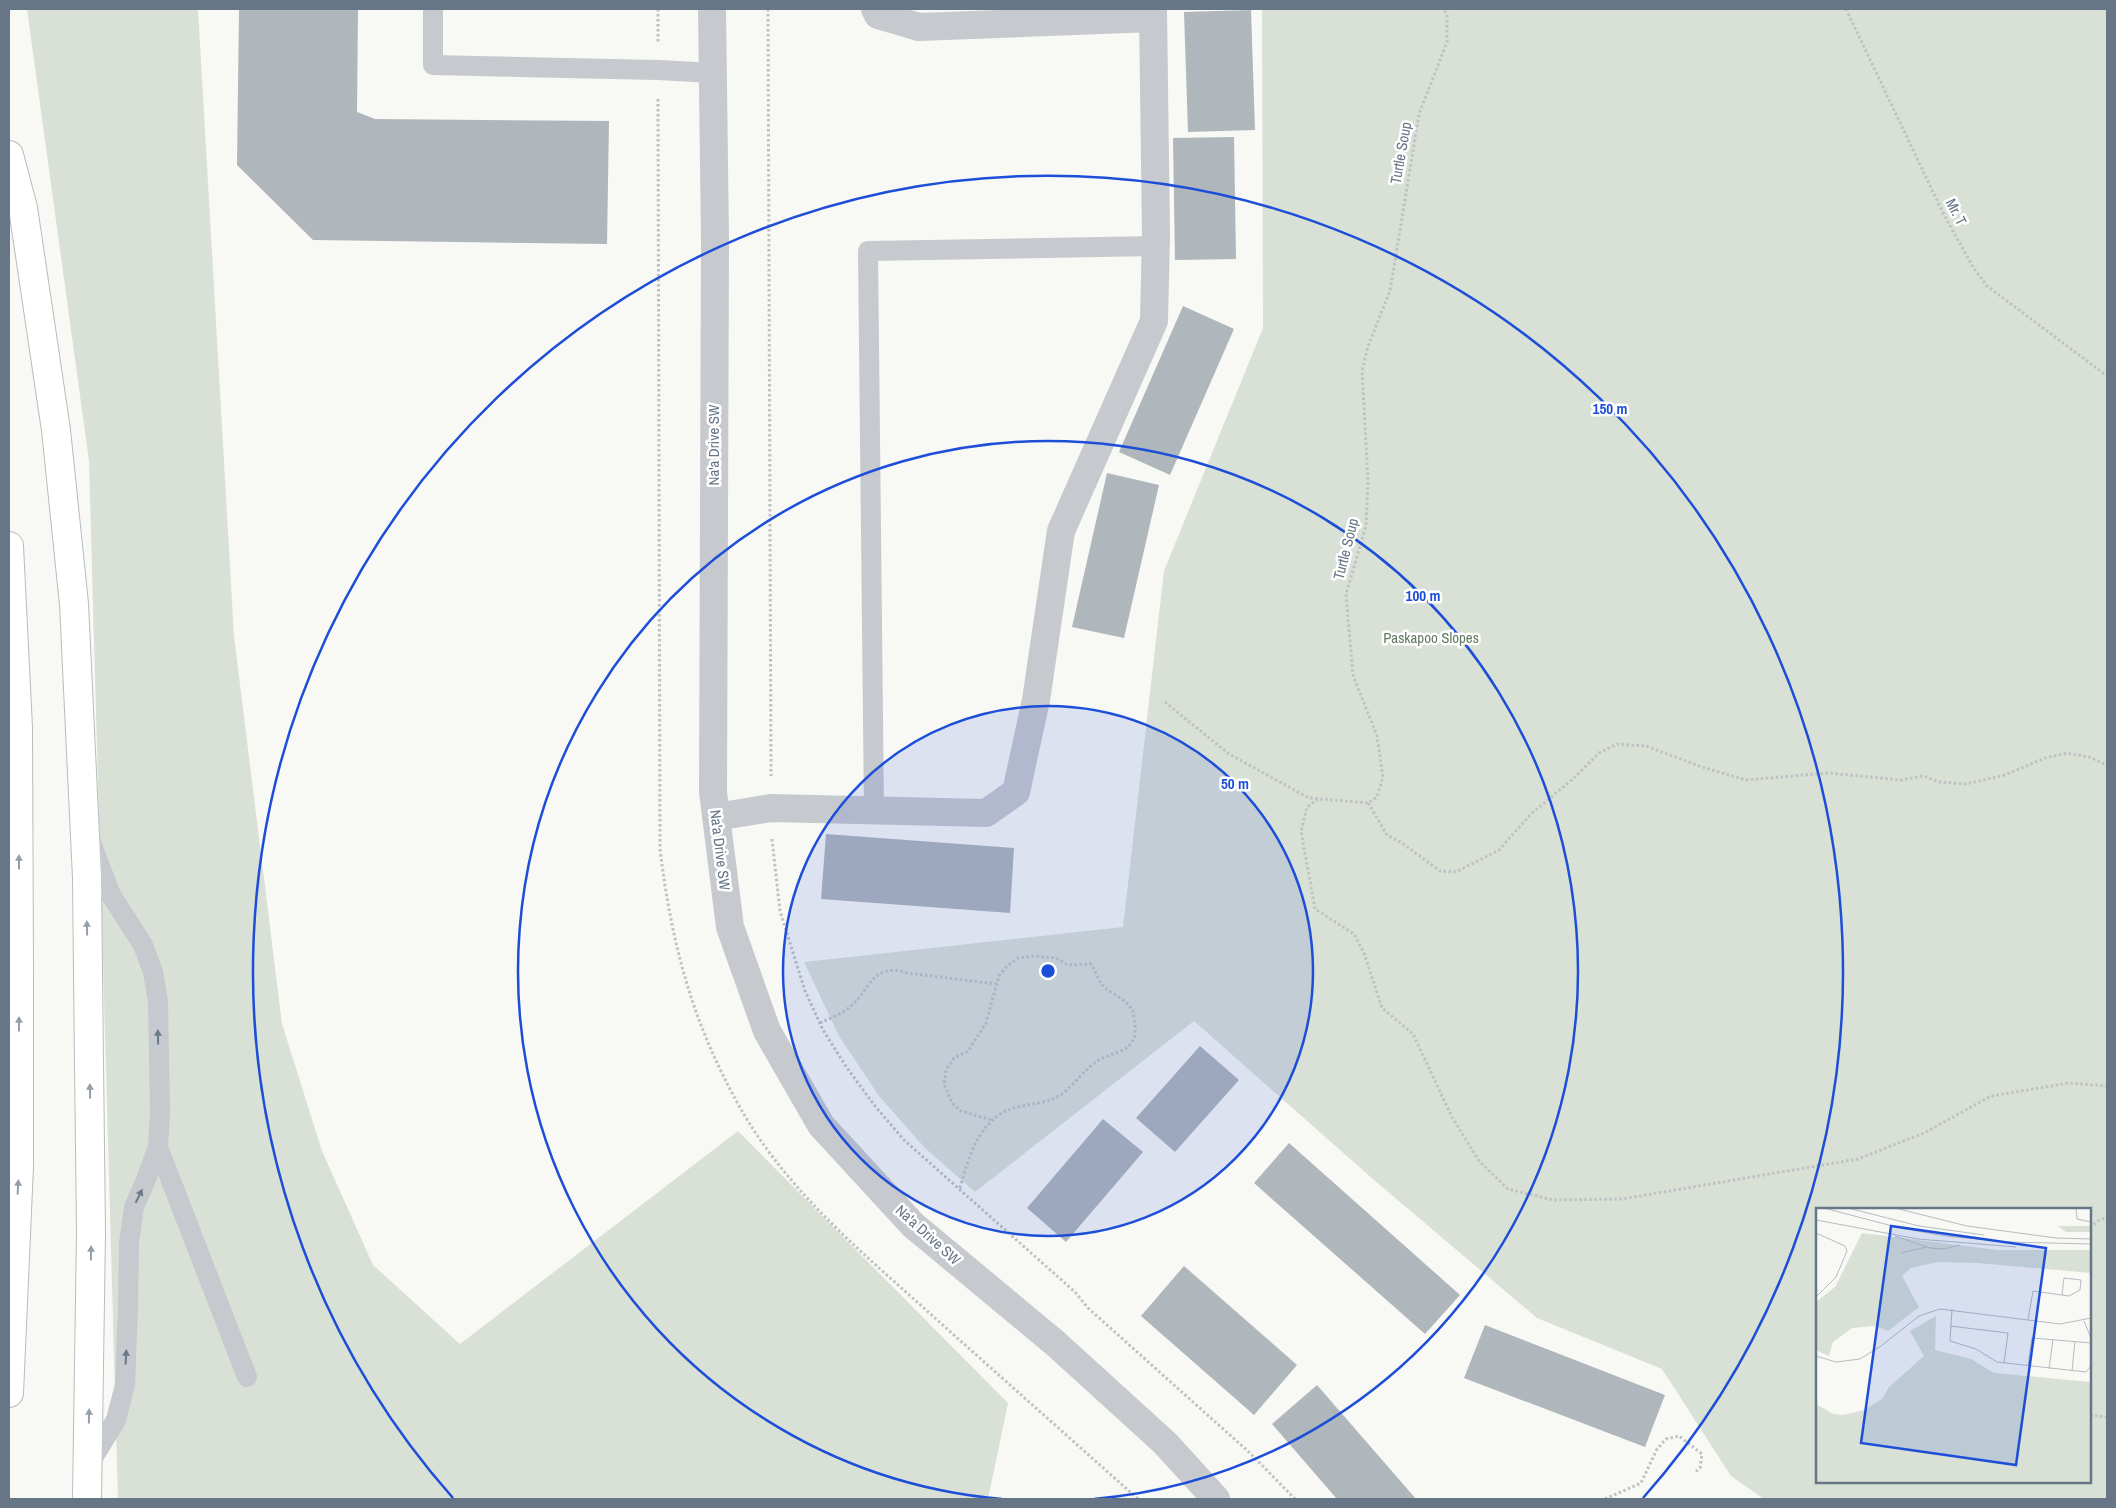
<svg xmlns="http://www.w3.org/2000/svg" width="2116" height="1508" font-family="'Archivo Narrow',sans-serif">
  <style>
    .green { fill: #d9e0d6; fill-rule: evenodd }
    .building { fill: #afb6bc }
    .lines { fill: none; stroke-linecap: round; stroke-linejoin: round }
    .motorway-casing { stroke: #b8bcbf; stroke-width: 30 }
    .path { stroke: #bfc2c4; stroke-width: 3; stroke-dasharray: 2.5 2.5; stroke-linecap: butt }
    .service { stroke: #c6c9cd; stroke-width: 20 }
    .minor { stroke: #c6c9cd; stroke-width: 28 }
    .tertiary { stroke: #c6c9cd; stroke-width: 28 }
    .motorway { stroke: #fff; stroke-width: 28 }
    .oneway { fill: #949fab }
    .oneway2 { fill: #6b7a8a }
    .ring { fill: none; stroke: #1d4ed8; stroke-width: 2.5 }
    .labels { text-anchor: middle; stroke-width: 5; stroke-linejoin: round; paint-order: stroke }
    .street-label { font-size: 15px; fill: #667687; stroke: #fff }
    .park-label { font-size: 15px; fill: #647962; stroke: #fff }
    .inset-road { fill: none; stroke: #b5bcc2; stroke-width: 1 }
    .view { fill: #1d4ed8; fill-opacity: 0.15; stroke: #1d4ed8; stroke-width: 2.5 }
    .inset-edge { fill: none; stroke: #667687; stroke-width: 2.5 }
    .centre { fill: #1d4ed8; stroke: #fff; stroke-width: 2.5 }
    .ring-label { font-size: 15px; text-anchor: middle; font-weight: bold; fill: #1d4ed8; stroke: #fff; stroke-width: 5; stroke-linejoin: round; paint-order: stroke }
  </style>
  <rect width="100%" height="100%" fill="#f8f8f5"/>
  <path class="green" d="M27,9H198L234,636L282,1024L322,1151L373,1265L460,1344L738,1131L1008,1403L988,1499H118L89,461Z
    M1262,9H2107V1499H1764L1731,1476L1662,1369L1537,1318L1374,1180L1194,1021L975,1192L925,1148L879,1096L839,1036L804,962L1123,927L1164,571L1263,328ZM1817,1209H2090V1482H1817Z"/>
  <path class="building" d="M239,9H358L357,112L375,119L609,121L607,244L313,240L237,165Z
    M1251,10L1255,130L1188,132L1184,12Z
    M1234,137L1236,259L1175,260L1173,138Z
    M1183,306L1234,329L1170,475L1119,452Z
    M1107,473L1159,485L1124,638L1072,627Z
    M826,834L1014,848L1010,913L821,899Z
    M1200,1046L1239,1080L1175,1152L1136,1118Z
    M1103,1119L1143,1152L1066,1242L1027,1208Z
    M1289,1143L1460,1295L1425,1334L1254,1183Z
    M1184,1266L1297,1365L1254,1415L1141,1316Z
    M1485,1325L1665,1395L1645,1447L1464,1378Z
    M1317,1385L1416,1499H1337L1272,1424Z"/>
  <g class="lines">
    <g class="motorway-casing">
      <path id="motorway" d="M9,155L23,208L56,430L74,604L87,878L89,1063L91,1232L87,1499
        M9,546L18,728L19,972V1166L9,1393"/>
    </g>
    <path class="path" d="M658,9V43
      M768,9L771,776
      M1846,9L1943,213L1973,267L1987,286L2107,376
      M658,99L660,849C672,947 693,1025 742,1111C790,1194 865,1255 935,1318C1003,1379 1071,1439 1138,1499
      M1165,702L1229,754L1309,798L1368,803L1377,797L1383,777L1377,736L1353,675L1346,594L1366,526L1368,481L1362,371L1368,346L1390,291L1419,114L1447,42V16L1444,9
      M1318,799L1307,807L1301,831L1315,909L1354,934L1364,953L1382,1008L1413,1034L1452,1117L1479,1161L1508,1189L1553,1200L1622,1199L1858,1159L1924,1133L1991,1096L2069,1083L2107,1086
      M1368,803L1387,835L1402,843L1440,871L1456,872L1499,850L1531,814L1574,778L1599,753L1617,744L1646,746L1702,767L1746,780L1828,773L1901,780L1923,776L1940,782L1966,784L2005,775L2045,758L2067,753L2089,757L2107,765
      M772,839L780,911L805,991L823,1030L847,1068L875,1106L904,1140L1075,1292L1088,1308L1250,1453L1295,1499
      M820,1023C830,1018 842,1014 851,1006C870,990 872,962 907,973L997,984
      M960,1188C967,1163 974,1136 995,1118C1010,1104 1035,1106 1053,1099C1070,1092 1081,1072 1096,1062C1108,1053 1124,1054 1132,1042C1137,1035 1135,1020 1133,1012C1129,1001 1112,994 1104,987C1098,981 1096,971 1091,964L1068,965L1056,958L1032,956L1018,958L1007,966L999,976L986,1023L968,1051L954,1058L946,1070L944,1084L952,1103L961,1111L992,1120
      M2090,1228L2098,1221L2107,1217
      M2090,1415L2107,1417
      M1605,1499L1641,1483L1657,1449L1666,1439L1679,1436L1702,1454L1700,1468L1694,1473"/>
    <path class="service" d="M433,9V65L658,70L713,73
      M874,811L868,251L1156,246
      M158,1147L247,1377
      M88,1466L116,1420L125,1385L128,1307L129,1243L134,1207L145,1182L158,1147L160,1113L158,1001L153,972L143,945L111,895L92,845"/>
    <path class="minor" d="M875,9L878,15L919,27L1153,18
      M716,817L771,808L986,813L1016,792L1036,700L1061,531L1154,321L1156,236L1153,9"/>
    <path class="tertiary" d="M712,9L715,240L713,792L730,927L767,1031L821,1125L913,1225L1055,1343L1165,1443L1216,1499"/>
    <use href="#motorway" class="motorway"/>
  </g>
  <defs><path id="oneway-solid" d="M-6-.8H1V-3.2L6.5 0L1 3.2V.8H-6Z" transform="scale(1.25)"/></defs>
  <g class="oneway">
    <use href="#oneway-solid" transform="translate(19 862) rotate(-90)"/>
    <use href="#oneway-solid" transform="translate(87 928) rotate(-91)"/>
    <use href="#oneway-solid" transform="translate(19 1024) rotate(-90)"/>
    <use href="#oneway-solid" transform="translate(90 1091) rotate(-91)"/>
    <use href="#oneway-solid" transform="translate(18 1187) rotate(-87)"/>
    <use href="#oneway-solid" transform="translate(91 1253) rotate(-89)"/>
    <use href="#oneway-solid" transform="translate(89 1416) rotate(-89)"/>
  </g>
  <g class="oneway2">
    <use href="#oneway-solid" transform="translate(158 1037) rotate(-91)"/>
    <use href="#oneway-solid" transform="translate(139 1196) rotate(-64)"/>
    <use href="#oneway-solid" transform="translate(126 1357) rotate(-87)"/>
  </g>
  <circle cx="1048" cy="971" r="265" fill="#1d4ed8" fill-opacity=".12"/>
  <g class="ring">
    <circle cx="1048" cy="971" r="265"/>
    <path d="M1002 1499A530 530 0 1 1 1094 1499"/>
    <path d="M453 1498A795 795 0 1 1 1643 1498"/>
  </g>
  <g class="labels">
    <g class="street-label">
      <text transform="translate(1401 153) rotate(-80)" y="5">Turtle Soup</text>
      <text transform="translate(1956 212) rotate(63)" y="5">Mr. T</text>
      <text transform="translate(714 445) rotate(-90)" y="5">Na'a Drive SW</text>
      <text transform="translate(1346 549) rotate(-76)" y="5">Turtle Soup</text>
      <text transform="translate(720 850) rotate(83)" y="5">Na'a Drive SW</text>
      <text transform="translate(928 1235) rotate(42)" y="5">Na'a Drive SW</text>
    </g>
    <g class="park-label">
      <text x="1431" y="643">Paskapoo Slopes</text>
    </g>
  </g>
  <g transform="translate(1816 1208)">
    <rect width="275" height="275" fill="#f8f8f5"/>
    <path d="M242,18H275V24H250ZM46,25L182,42H275V65L162,55L121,54L95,60L86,68L103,99L72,123L59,118L36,120L17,134L13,148L0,142V94L19,79ZM120,108L119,142L155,151L178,165L275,174V275H0V196L17,206L27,207L48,202L66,191L73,179L108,148L94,123Z" fill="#d9e0d6"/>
    <path class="inset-road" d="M8,0L84,20L130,28L192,34L275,36M32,0L103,18L168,27M79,0L151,18L240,30M260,0L261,11L275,14M0,12L102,31L200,39M0,25L29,38L31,43L20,69L0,89M79,28L114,40L128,41L144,37M240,30L275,31M85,45L110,39M136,101L134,133L160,141L181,154L270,164L275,158M212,112L217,83L253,88L264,82L265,72L248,70L246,87M268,113L275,130M134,118L192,125L188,155M0,148L20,154L44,151L65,138L103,108L124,101L244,116L275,110M212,158L216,130L275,135M233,161L237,131M256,163L259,133"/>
    <path class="view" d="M75,18L230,40L200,257L45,235Z"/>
    <rect width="275" height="275" class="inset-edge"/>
  </g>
  <circle cx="1048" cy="971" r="8" class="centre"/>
  <g class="ring-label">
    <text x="1610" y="414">150 m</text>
    <text x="1423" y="601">100 m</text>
    <text x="1235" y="789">50 m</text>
  </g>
  <rect width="2116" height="1508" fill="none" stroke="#667687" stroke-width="20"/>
</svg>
